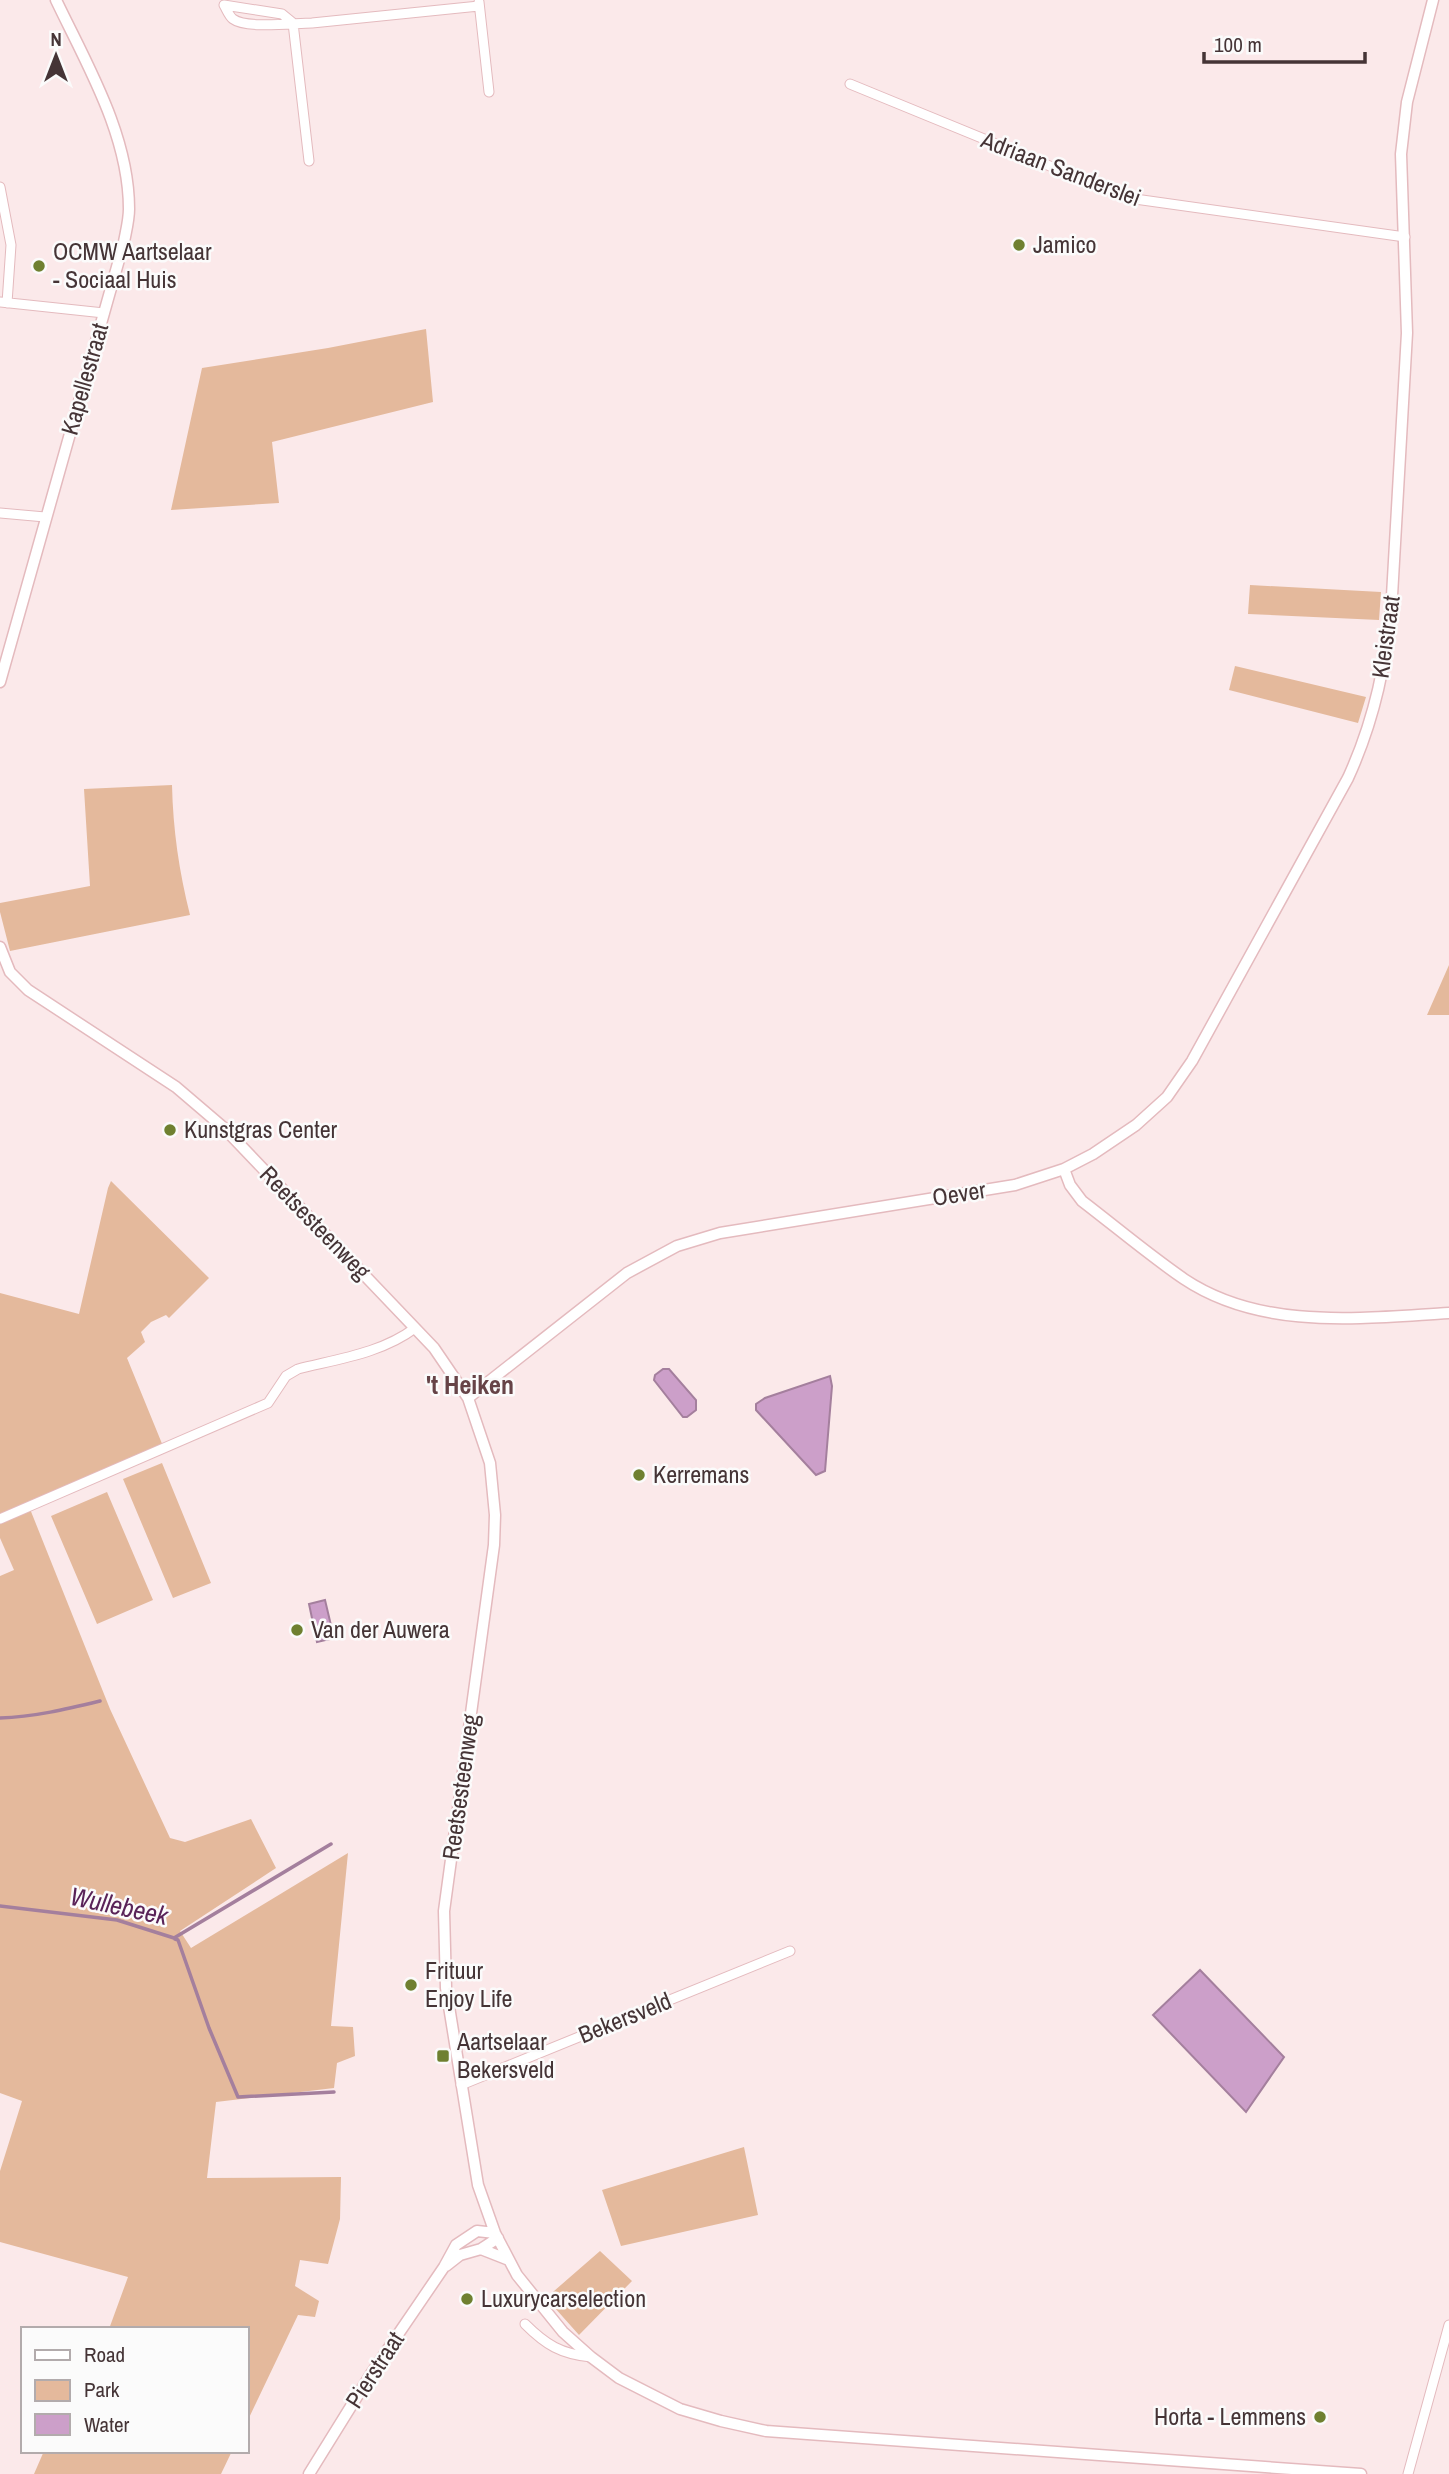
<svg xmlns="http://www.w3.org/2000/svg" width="1449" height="2474" font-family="'Archivo Narrow',sans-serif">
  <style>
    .green { fill: #e4b99c }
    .water { fill: #cc9fc9; stroke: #a47f9d; stroke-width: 2 }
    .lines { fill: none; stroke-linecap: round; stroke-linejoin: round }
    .stream { stroke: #a47f9d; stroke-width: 3.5 }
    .minor-casing { stroke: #e4babe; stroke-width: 11 }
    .tertiary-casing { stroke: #e4babe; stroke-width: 13 }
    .minor { stroke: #fff; stroke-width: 9 }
    .tertiary { stroke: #fff; stroke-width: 10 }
    .poi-dot { fill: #6f8030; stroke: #fbfbfb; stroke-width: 2.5 }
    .labels { text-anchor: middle; stroke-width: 5; stroke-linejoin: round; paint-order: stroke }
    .street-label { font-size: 24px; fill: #453436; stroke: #fbfbfb }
    .poi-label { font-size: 24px; fill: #453436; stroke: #fbfbfb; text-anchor: start }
    .neighbourhood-label { font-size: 26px; font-weight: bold; fill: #664347; stroke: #fbfbfb }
    .water-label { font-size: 26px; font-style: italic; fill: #592358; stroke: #fbfbfb }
  </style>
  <rect width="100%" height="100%" fill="#fbe9ea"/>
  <path class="green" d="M426,329L433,402L272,442L279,503L171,510L202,368L328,348Z
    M1250,585L1381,592L1379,620L1248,614Z
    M1235,666L1366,697L1358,723L1229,690Z
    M172,785C173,830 179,871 190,915L10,951L0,912V903L90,886L84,789Z
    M1449,965V1015H1427Z
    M111,1181L209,1278L169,1318L166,1315L151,1322L141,1332L145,1342L127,1358L165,1451L30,1509L110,1709L170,1838L185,1842L251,1819L276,1868L180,1931L191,1948L348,1853L331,2026L353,2027L355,2056L337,2063L334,2088L216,2102L207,2178L341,2177L340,2219L328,2264L300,2260L295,2286L319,2301L315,2317L298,2315L247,2422V2329H109L128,2277L0,2242V2171L22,2101L0,2093V1576L14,1570L0,1538V1293L79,1314L108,1188Z
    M162,1463L211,1583L173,1598L123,1479Z
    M107,1492L153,1600L97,1624L51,1516Z
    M744,2147L758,2215L621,2246L602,2190Z
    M600,2251L632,2281L579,2335L546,2298Z
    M44,2451H232L221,2474H34Z"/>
  <path class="water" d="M663,1369H669L696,1400V1410L687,1417H683L654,1380L655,1375Z
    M830,1376L832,1386L825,1471L816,1475L756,1410V1404L765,1398Z
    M325,1600L334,1638L317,1642L309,1604Z
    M1200,1970L1284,2057L1246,2112L1153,2015Z"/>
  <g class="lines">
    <path class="stream" d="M0,1718C34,1717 67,1709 100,1701
      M0,1906L117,1920L174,1938L331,1844
      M175,1939L178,1940L209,2028L238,2097L334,2092"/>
    <g class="minor-casing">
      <path id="minor" d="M479,2L489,92
        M293,23L282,14L224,5C227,10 229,16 233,19C246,29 294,23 312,23L479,6
        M293,23L309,161
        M850,84L1128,198L1405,237
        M0,187L11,245L7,303
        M0,302L104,313
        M0,513L45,517
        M0,1519L268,1403L286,1376L298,1369C338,1359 382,1353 415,1328
        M461,2085L790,1951
        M525,2324C546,2345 561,2354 591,2357
        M1408,2474L1449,2325"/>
    </g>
    <g class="tertiary-casing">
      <path id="tertiary" d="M0,682L124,242C126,231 129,220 129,209C129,135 87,65 56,0
        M0,947L10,972L28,990L176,1087L224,1128L434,1348L468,1398L490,1463L495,1515L494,1545L444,1911L446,1988L478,2185L495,2233L517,2275L563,2332L591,2357L619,2378L680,2409L721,2421L766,2431L1361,2474
        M1064,1169L1070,1185L1082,1201C1116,1227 1149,1255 1184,1279C1262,1331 1361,1318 1449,1313
        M468,1398L627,1273L677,1246L720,1233L1015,1185L1064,1169L1093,1154L1136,1125L1167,1097L1192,1061L1348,778C1375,719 1387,660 1392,596L1407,333L1401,154L1407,102L1433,0
        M481,2249L509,2260
        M446,2266L460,2255L481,2249L498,2238
        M309,2474L371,2374L444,2267L456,2245L477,2231L495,2233"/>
    </g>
    <use href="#minor" class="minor"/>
    <use href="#tertiary" class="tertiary"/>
  </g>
  <g class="poi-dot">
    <circle cx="1019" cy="245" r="7"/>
    <circle cx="39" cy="266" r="7"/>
    <circle cx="170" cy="1130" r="7"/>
    <circle cx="639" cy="1475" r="7"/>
    <circle cx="297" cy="1630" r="7"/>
    <circle cx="411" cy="1985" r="7"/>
    <rect x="436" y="2049" width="14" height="14" rx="3.5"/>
    <circle cx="467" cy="2299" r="7"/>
    <circle cx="1320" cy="2417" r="7"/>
  </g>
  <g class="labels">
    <g class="street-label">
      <text transform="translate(1061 169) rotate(21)" y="8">Adriaan Sanderslei</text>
      <text transform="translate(85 379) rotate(-74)" y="8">Kapellestraat</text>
      <text transform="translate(1386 637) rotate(-82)" y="8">Kleistraat</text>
      <text transform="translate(959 1194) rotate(-9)" y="8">Oever</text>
      <text transform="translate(315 1223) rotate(46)" y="8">Reetsesteenweg</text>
      <text transform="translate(461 1787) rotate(-82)" y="8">Reetsesteenweg</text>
      <text transform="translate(625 2018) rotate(-22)" y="8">Bekersveld</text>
      <text transform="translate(375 2370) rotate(-57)" y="8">Pierstraat</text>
    </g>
    <g class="poi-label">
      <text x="1033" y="253">Jamico</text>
      <text x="53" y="260">OCMW Aartselaar<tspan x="53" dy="28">- Sociaal Huis</tspan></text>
      <text x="184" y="1138">Kunstgras Center</text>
      <text x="653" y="1483">Kerremans</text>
      <text x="311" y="1638">Van der Auwera</text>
      <text x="425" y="1979">Frituur<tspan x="425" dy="28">Enjoy Life</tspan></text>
      <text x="457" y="2050">Aartselaar<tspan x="457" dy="28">Bekersveld</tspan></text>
      <text x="481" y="2307">Luxurycarselection</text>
      <text x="1306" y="2425" text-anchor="end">Horta - Lemmens</text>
    </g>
    <g class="neighbourhood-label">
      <text x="470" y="1394">'t Heiken</text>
    </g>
    <g class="water-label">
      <text transform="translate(119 1906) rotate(12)" y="9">Wullebeek</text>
    </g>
  </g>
  <rect x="21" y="2327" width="228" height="126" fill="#fbfbfb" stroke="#b2abac" stroke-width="2"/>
  <rect x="35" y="2350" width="35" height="10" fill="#ffffff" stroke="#b2abac" stroke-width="2"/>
  <text x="84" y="2362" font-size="21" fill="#453436">Road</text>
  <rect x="35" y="2380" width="35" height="21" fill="#e4b99c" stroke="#b2abac" stroke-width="2"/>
  <text x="84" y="2397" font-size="21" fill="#453436">Park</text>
  <rect x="35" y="2414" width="35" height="21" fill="#cc9fc9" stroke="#b2abac" stroke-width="2"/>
  <text x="84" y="2432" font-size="21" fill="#453436">Water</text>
  <g transform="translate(56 56)" stroke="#fbfbfb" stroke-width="5" paint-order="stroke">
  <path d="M0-5L12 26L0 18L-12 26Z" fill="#453436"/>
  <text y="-10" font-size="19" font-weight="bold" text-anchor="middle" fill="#453436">N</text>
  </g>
  <path d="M1204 52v10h161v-10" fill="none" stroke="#453436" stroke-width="3.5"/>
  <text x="1214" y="52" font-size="21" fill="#453436" stroke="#fbfbfb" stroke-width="5" paint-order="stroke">100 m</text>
</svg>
